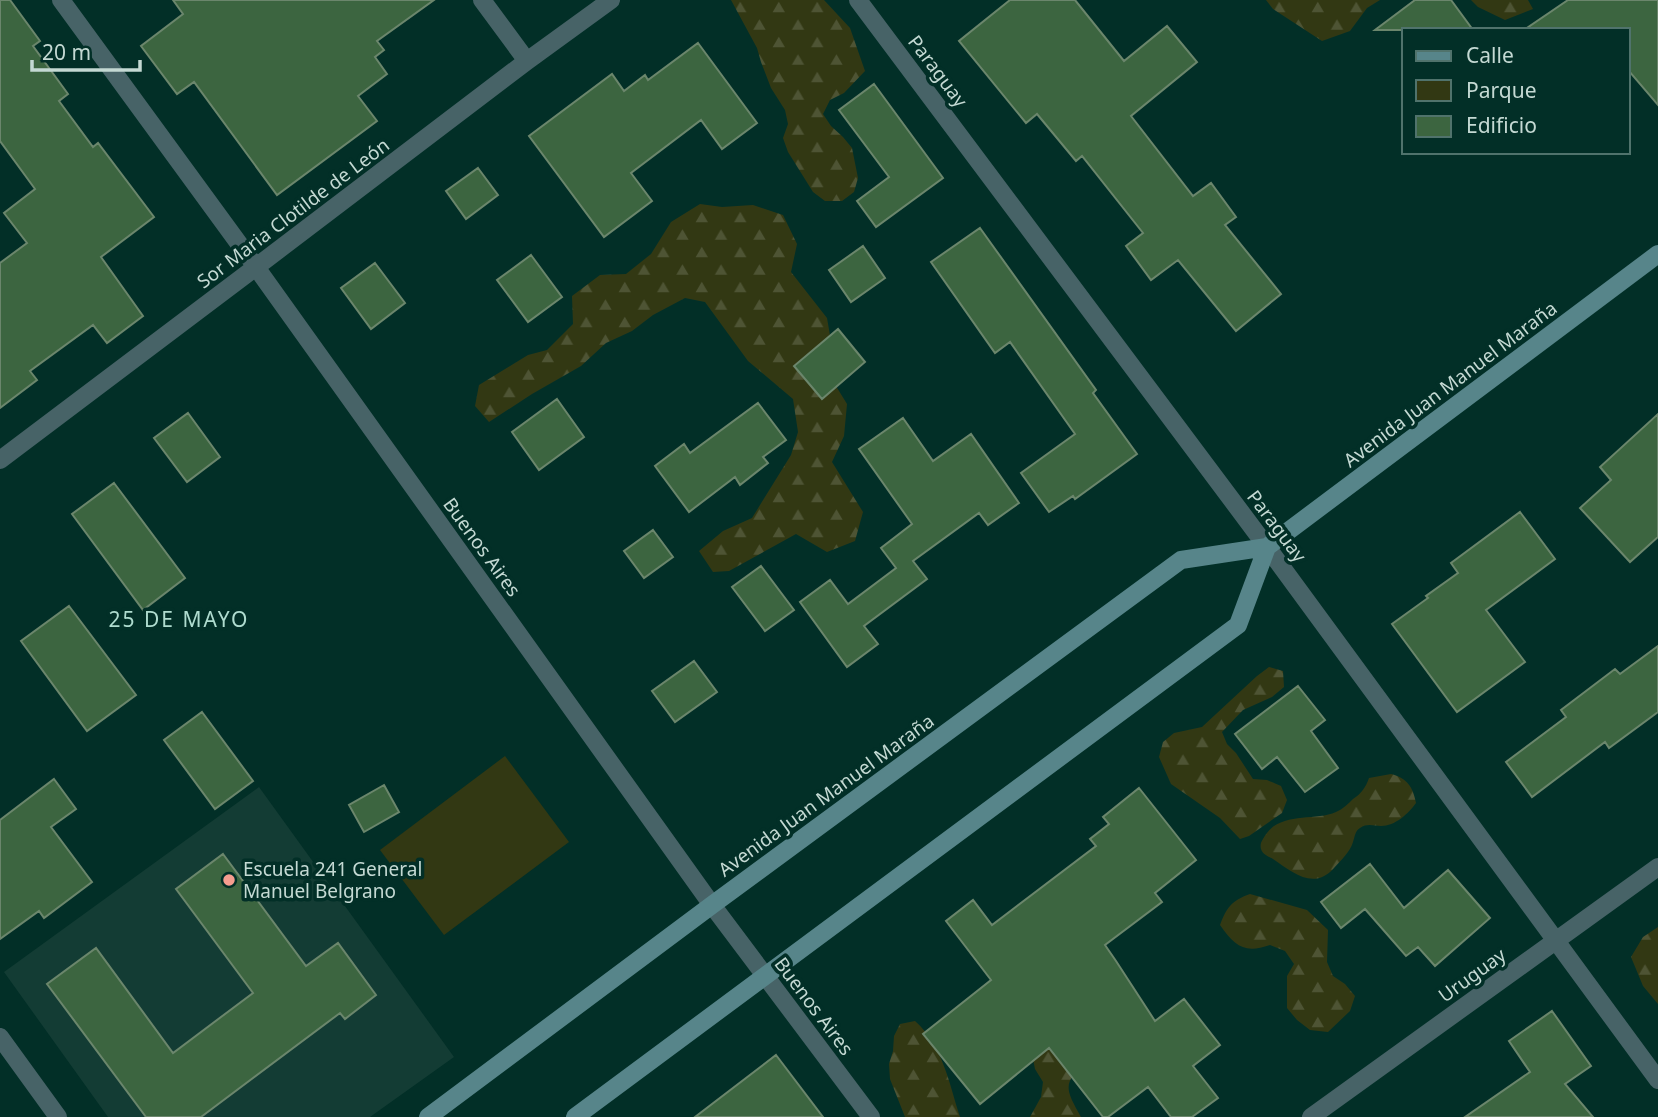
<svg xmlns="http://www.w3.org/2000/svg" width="1658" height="1117" font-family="'Noto Sans',sans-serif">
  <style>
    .built { fill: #133c34 }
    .forest { fill: url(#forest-firs) }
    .green { fill: #323813 }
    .building { fill: #3c6540; stroke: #6b866c; stroke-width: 2 }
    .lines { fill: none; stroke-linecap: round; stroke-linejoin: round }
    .street { stroke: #476367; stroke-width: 18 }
    .secondary { stroke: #57858a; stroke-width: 18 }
    .poi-dot { fill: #f59d8f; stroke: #022f27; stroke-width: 2.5 }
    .labels { text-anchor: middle; stroke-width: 7; stroke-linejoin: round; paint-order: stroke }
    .street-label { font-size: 19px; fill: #c4d9d3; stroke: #022f27 }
    .poi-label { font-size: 19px; fill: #c4d9d3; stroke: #022f27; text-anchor: start }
    .neighbourhood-label { font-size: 21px; letter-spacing: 2px; fill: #afdccf; stroke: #022f27 }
  </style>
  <defs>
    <pattern id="forest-firs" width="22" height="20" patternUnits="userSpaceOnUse" patternTransform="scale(1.75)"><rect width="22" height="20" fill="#323813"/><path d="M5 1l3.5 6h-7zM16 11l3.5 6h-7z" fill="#4e5434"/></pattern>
  </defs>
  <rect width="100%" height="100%" fill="#022f27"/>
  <path class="built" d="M259,787L454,1057L370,1117H108L4,972Z"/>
  <path class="forest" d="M731,0H824L850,28L865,71L844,93L830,100L823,114L831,126L843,137L852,148L858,178L854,192L842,201H825L813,192L788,152L783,138L788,124L785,110L771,88L761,62L757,48Z
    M1266,0H1380L1367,8L1350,31L1322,41L1273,9Z
    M1471,0H1528L1533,9L1505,20L1478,7Z
    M700,204L722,207L753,205L783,215L797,244L791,272L827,318L832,347L831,378L847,404L844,436L832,462L863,512L855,541L827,552L796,534L729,571L713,572L699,551L723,531L752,518L791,455L798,432L793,399L748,361L705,302L685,298L653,315L632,331L606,343L581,366L532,394L489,422L475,406L479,385L528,355L547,350L573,324L572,296L600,275L626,274L651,254L671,222Z
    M1269,667L1283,671L1284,687L1272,697L1243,710L1222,732L1227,744L1236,753L1253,779L1267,780L1281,786L1287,800L1282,813L1249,836L1240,839L1220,818L1171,784L1159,757L1163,742L1174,733L1202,727L1257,676Z
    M1391,774C1407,778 1413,787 1416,803C1408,814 1395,826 1381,826C1374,826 1367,823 1360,828C1355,831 1355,836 1353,842C1350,852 1341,860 1334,868C1314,891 1292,872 1273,859C1268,856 1263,855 1261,849C1260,845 1261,842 1263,839C1278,810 1314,822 1336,812C1343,809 1348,804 1353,799C1361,794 1366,787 1369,778Z
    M1250,894L1307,910L1328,930L1327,962L1333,976L1345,984L1355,996L1350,1011L1328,1032L1310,1030L1297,1020L1287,1008V976L1294,964L1285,951L1270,945C1244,954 1235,946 1220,925C1227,907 1231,901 1250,894Z
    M1658,927V1004L1643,986L1631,957L1643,937Z
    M915,1021C943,1046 949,1083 960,1117H905L890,1079L889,1064L893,1051L894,1036L900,1024Z
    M1051,1040L1089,1056C1065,1084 1062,1084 1081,1117H1030L1041,1097L1043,1082L1035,1069L1032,1054Z"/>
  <path class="green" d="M505,756L569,842L444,935L380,850Z"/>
  <path class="building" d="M0,0H10L40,41L33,46L68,94L59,101L93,147L98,143L154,217L101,257L143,316L107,343L93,325L30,371L37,380L0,408V263L27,243L4,213L35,189L0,141Z
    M173,0H434L377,41L384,50L375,57L387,74L358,96L377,121L277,195L194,82L177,94L141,46L183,14Z
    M1010,0H1075L1124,61L1167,26L1197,62L1131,116L1193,196L1211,183L1236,217L1225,225L1281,294L1236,331L1178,260L1151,280L1126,246L1143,233L1082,156L1076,161L1037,114L1026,123L959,41Z
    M1415,0H1451L1473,30H1375Z
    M1568,0H1658V105L1628,70V30H1524Z
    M698,43L757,123L722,149L701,120L631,173L652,201L604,237L529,136L612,74L624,91L645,75L648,80Z
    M874,84L943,178L876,227L857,201L889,177L839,110Z
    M478,168L498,195L466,219L446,191Z
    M980,228L1096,390L1093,393L1137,454L1075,499L1073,496L1049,512L1021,473L1075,434L1010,342L995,353L931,262Z
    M863,246L885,278L851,302L829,270Z
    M531,255L562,297L528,322L497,280Z
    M375,263L405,303L371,329L341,288Z
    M838,329L865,362L822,399L794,366Z
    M557,399L584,437L539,470L512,432Z
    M758,403L786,440L763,457L768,463L740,485L735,477L689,512L655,466L684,444L690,453Z
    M188,413L220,457L187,482L154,438Z
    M1658,414V537L1630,562L1580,508L1611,480L1600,467Z
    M903,418L933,461L971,434L1019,503L988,525L979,513L913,561L927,579L864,626L878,644L847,667L800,602L830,580L848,604L896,568L881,548L912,524L859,449Z
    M114,483L185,578L143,610L72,514Z
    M1520,512L1555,559L1486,610L1525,662L1457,712L1392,624L1428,598L1426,596L1458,573L1451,563Z
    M653,530L673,557L644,578L624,551Z
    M761,566L794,610L765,631L732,587Z
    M69,606L136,695L87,731L21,641Z
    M1658,646V712L1609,748L1605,742L1532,797L1506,762L1566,717L1561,710L1615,669L1620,674Z
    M694,661L717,692L675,722L652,691Z
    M1298,686L1325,720L1311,731L1338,768L1305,792L1277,757L1262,769L1235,734Z
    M202,712L253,781L215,809L164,740Z
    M54,779L76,809L51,827L92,882L44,918L39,911L0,939V820Z
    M384,785L399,812L364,832L349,805Z
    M1139,788L1196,860L1155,893L1162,902L1105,945L1116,961L1155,1021L1184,999L1220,1045L1193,1066L1218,1098L1192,1117H1171L1148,1087L1108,1117H1103L1049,1048L980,1104L923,1034L991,980L946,921L973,900L992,925L1096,846L1090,839L1109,824L1103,817Z
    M223,854L306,966L338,943L376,995L345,1019L340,1013L201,1117H146L47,984L96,948L173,1053L253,993L176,889Z
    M1370,864L1404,908L1448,870L1490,918L1435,966L1418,947L1406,956L1365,909L1341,928L1321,902Z
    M1552,1011L1591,1066L1565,1084L1593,1117H1465L1530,1072L1509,1041Z
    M776,1055L823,1117H695Z"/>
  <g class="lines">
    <path class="street" d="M61,0L256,267L712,905L871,1117
      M482,0L527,61
      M858,0L1267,547L1658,1080
      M0,460L256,267L527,61L611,0
      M0,1037L58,1117
      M1311,1117L1658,867"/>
    <path class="secondary" d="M428,1117L712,905L1181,560L1267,547L1658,254
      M575,1117L1238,625L1267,547"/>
  </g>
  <circle class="poi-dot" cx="229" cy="880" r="7"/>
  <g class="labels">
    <g class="street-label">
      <text transform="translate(938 71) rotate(53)" y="7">Paraguay</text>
      <text transform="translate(293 213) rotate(-37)" y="7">Sor Maria Clotilde de León</text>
      <text transform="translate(1450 384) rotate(-37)" y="7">Avenida Juan Manuel Maraña</text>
      <text transform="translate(1277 526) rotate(53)" y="7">Paraguay</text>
      <text transform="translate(482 547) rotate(54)" y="7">Buenos Aires</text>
      <text transform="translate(826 795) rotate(-36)" y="7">Avenida Juan Manuel Maraña</text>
      <text transform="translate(1472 975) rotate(-36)" y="7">Uruguay</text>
      <text transform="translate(814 1006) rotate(53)" y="7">Buenos Aires</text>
    </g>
    <g class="poi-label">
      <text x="243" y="876">Escuela 241 General<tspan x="243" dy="22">Manuel Belgrano</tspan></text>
    </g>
    <g class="neighbourhood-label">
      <text x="179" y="627">25 DE MAYO</text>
    </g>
  </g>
  <rect x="1402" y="28" width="228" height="126" fill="#022f27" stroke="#50736c" stroke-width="2"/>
  <rect x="1416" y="51" width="35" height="10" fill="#57858a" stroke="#50736c" stroke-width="2"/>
  <text x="1466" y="63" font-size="21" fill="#c4d9d3">Calle</text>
  <rect x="1416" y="80" width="35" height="21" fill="#323813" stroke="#50736c" stroke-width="2"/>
  <text x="1466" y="98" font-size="21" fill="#c4d9d3">Parque</text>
  <rect x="1416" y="116" width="35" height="21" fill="#3c6540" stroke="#50736c" stroke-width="2"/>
  <text x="1466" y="133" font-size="21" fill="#c4d9d3">Edificio</text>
  <path d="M32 60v10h108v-10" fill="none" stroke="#c4d9d3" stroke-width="3.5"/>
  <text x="42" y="60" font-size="21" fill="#c4d9d3" stroke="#022f27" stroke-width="5" paint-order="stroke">20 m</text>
</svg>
